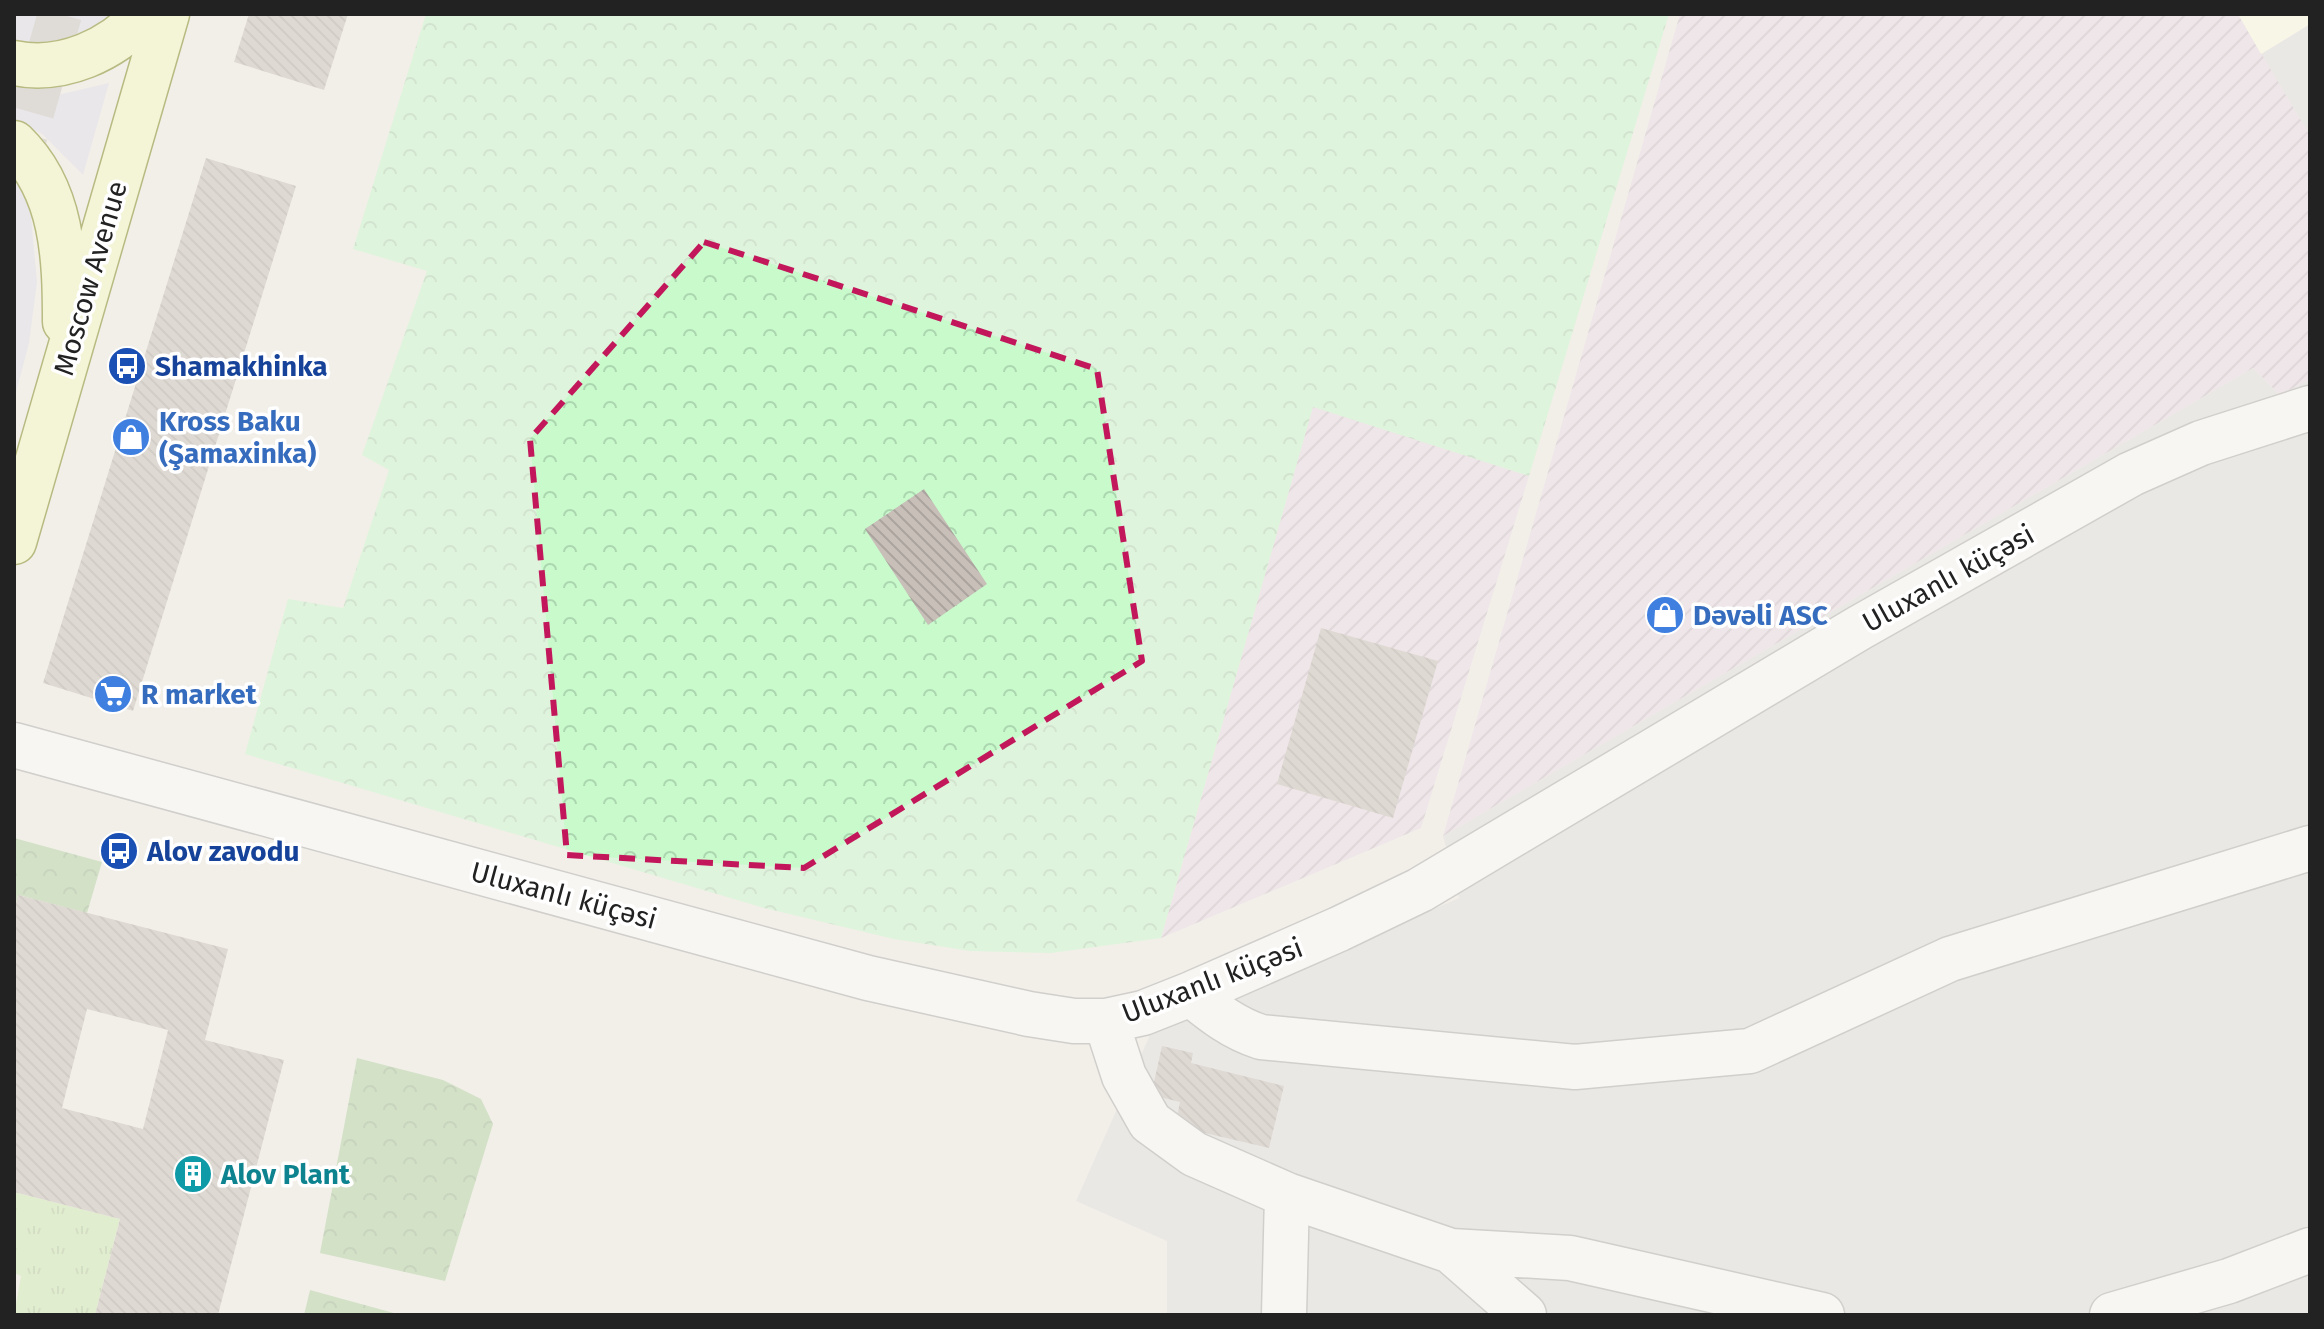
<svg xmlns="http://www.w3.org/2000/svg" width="2324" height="1329" font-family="'Fira Sans',sans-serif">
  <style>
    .residential { fill: #e0dfdf }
    .industrial { fill: url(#industrial-furrows) }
    .education { fill: #ffffe5 }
    .grass { fill: url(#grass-tufts) }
    .forest { fill: url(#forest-crowns) }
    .park { fill: url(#park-crowns) }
    .plaza { fill: #dddde8 }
    .building { fill: url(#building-back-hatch); fill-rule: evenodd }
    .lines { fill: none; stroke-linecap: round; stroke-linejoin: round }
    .trunk-tunnel { stroke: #c8c6c1; stroke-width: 44; stroke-dasharray: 44 22; stroke-linecap: butt }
    .minor-casing { stroke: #a9a9a9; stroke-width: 47 }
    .secondary-casing { stroke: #707d05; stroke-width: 47 }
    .minor { stroke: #fff; stroke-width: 44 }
    .secondary { stroke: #f7fabf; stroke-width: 44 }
    .marked { fill: none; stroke: #c2185b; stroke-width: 6; stroke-dasharray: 16 10; stroke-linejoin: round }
    .labels { text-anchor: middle; stroke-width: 7; stroke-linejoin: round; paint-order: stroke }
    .street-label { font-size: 28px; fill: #222; stroke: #fff }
    .transit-label { font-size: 28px; font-weight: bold; fill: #164399; stroke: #fff; text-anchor: start }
    .shop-label { font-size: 28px; font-weight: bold; fill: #366cbe; stroke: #fff; text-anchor: start }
    .culture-label { font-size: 28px; font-weight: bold; fill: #0d838f; stroke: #fff; text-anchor: start }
  </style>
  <defs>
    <pattern id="industrial-furrows" width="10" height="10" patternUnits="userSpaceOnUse" patternTransform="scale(2)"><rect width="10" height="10" fill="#ebdbe8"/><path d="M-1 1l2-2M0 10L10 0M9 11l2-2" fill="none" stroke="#c9bcc7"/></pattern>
    <pattern id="grass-tufts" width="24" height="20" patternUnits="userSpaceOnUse" patternTransform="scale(2)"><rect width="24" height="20" fill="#cdebb0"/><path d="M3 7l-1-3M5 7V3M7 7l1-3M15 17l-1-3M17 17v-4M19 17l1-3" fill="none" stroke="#b0c997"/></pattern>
    <pattern id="forest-crowns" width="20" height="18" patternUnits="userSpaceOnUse" patternTransform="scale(2)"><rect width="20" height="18" fill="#add19e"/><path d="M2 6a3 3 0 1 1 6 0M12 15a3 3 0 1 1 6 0" fill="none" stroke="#95b388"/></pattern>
    <pattern id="park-crowns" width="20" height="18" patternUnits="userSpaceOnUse" patternTransform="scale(2)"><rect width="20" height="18" fill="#c8facc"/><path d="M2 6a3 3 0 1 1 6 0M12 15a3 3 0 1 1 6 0" fill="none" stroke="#acd6af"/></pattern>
    <pattern id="building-back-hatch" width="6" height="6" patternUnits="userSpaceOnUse" patternTransform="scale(2)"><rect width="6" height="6" fill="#c7bfb8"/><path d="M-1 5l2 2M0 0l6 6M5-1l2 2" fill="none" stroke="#aba49e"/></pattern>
  </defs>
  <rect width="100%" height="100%" fill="#f2efe9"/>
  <path class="residential" d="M2310,24V136L2261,54Z
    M2253,368L2280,395L2310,379V1315H1167V1241L1076,1201L1150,1035L1459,898L1443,836Z"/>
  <path class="industrial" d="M1680,14H2238L2310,136V379L2280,395L2253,368L1443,836Z
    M1313,406L1529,476L1421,828L1161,938Z"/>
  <path class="education" d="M2238,14H2310V24L2261,54Z"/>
  <path class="grass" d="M14,1192L120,1219L95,1315H14L21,1276L14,1273Z"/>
  <path class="forest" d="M14,838L102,862L87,913L18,895L14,911Z
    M357,1058L443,1080L481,1099L493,1124L445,1281L320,1253Z
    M310,1290L401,1315H304Z"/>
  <path class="park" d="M426,14H1669L1529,476L1313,407L1161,938L1051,953L970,951L894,939L764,908L245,754L288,599L343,608L389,470L362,455L427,271L353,249Z"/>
  <path class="plaza" d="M14,14H124L63,45H14Z
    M109,83L83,175L42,134L14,120V92L62,94Z
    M14,179L24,192L31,217L37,282L29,343L14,400Z"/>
  <path class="building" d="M249,14H348L324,90L234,62Z
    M206,158L296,186L133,711L43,683Z
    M924,489L987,584L928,625L865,529Z
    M1321,628L1438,661L1393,818L1277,784Z
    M18,895L228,949L205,1040L284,1060L218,1315H95L120,1219L14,1192V911ZM87,1009L168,1030L143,1129L62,1108Z
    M1162,1046L1193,1053L1191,1063L1284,1086L1269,1148L1175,1126L1180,1102L1151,1095Z"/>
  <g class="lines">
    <path class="trunk-tunnel" d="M14,176L60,14"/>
    <g class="minor-casing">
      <path id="minor" d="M14,745L868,978L1029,1014L1074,1021H1106L1143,1013L1191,994L1339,929L1420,890L1859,628L2131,474L2201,443L2310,408
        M1191,994C1213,1012 1233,1028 1261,1037L1575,1067L1750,1051L1950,959L2310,848
        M1106,1021L1124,1076L1150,1122L1194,1154L1287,1195L1451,1251L1524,1315
        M1451,1251L1570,1258L1822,1315
        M1284,1315L1287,1195
        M2112,1315L2229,1281L2310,1250"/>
    </g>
    <g class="secondary-casing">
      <path id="secondary" d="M14,63C63,73 112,50 145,14
        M14,143C63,190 65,258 65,322
        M14,542L167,14"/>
    </g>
    <use href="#minor" class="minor"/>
    <use href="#secondary" class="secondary"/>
  </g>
  <path d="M0 0H2324V1329H0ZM704,242L1097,369L1142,661L804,868L567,855L530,439Z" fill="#f2efe9" fill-opacity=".55" fill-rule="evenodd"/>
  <path class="marked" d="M704,242L1097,369L1142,661L804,868L567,855L530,439Z"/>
  <defs>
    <g id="bus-disc" transform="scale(2)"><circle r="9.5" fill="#1a4fb4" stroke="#fff"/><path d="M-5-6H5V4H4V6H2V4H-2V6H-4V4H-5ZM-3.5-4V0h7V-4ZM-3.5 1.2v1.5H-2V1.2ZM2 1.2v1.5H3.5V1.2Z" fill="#fff"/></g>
    <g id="shop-disc" transform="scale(2)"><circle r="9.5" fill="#3f7fe0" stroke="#fff"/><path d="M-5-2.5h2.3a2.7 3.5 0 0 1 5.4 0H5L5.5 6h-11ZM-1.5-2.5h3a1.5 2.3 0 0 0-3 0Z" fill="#fff"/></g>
    <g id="supermarket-disc" transform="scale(2)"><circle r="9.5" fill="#3f7fe0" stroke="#fff"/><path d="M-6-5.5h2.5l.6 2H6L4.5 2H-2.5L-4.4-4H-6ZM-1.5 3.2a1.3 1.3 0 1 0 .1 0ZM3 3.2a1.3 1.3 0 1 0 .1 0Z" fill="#fff"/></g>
    <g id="building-disc" transform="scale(2)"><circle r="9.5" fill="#0f9aa8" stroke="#fff"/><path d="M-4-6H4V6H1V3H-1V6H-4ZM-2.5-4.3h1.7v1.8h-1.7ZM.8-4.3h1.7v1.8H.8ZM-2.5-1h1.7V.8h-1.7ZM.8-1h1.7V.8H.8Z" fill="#fff"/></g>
  </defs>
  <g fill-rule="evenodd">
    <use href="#bus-disc" x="127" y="366"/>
    <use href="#shop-disc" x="131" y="437"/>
    <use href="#shop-disc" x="1665" y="615"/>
    <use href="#supermarket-disc" x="113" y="694"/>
    <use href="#bus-disc" x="119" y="851"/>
    <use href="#building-disc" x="193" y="1174"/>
  </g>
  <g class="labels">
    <g class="street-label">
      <text transform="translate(90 278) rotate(-74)" y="10">Moscow Avenue</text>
      <text transform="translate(1948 578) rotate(-29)" y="10">Uluxanlı küçəsi</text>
      <text transform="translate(564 895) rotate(15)" y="10">Uluxanlı küçəsi</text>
      <text transform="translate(1212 980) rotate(-21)" y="10">Uluxanlı küçəsi</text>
    </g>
    <g class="transit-label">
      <text x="155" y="376">Shamakhinka</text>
      <text x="147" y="861">Alov zavodu</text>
    </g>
    <g class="shop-label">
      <text x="159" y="431">Kross Baku<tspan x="159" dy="32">(Şamaxinka)</tspan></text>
      <text x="1693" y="625">Dəvəli ASC</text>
      <text x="141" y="704">R market</text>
    </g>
    <g class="culture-label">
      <text x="221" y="1184">Alov Plant</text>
    </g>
  </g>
  <rect width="2324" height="1329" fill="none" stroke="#222222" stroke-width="32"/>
</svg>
